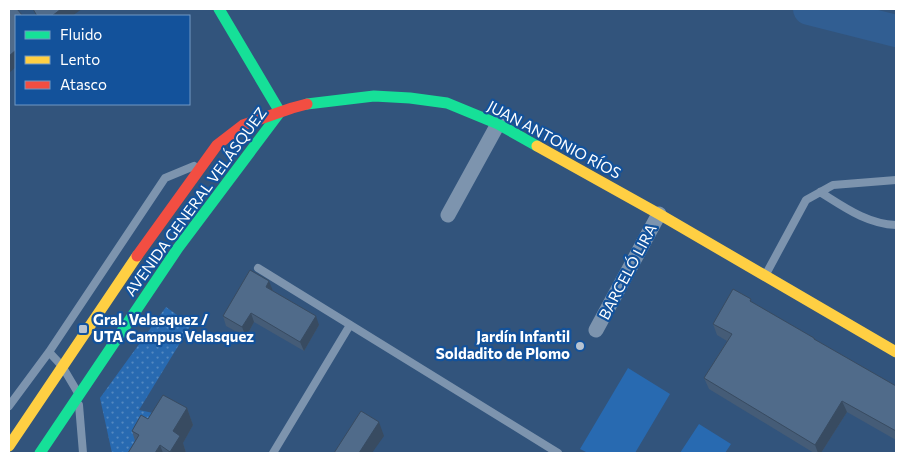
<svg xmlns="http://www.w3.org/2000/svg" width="905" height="462" font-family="Commissioner,sans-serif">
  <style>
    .park { fill: url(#park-dots) }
    .pitch { fill: #286ab1 }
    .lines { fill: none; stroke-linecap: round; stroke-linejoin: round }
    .river { stroke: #315e92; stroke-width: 32 }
    .lane { stroke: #7d94ae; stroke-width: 8 }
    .street { stroke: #7d94ae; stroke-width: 15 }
    .fast { stroke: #16e098; stroke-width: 11 }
    .slow { stroke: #ffcf43; stroke-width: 11 }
    .jam { stroke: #f24e42; stroke-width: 11 }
    .wall { fill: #455c77 }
    .shaded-wall { fill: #384b61 }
    .building { fill: #506b8a; stroke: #384b61 }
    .poi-dot { fill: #b7c3d1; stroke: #13529b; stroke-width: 2 }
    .labels { text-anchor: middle; stroke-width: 4.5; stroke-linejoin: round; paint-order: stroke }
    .street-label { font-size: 15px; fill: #fff; stroke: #13529b }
    .poi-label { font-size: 15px; font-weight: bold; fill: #fff; stroke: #13529b; text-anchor: start }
  </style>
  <defs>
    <pattern id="park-dots" width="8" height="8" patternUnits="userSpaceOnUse" patternTransform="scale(1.25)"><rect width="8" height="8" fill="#286ab1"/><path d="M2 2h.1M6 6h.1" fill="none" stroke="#5388c1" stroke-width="1.8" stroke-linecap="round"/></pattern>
  </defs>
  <rect width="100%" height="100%" fill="#32547c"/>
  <path class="park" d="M166,307L191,325L139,410L153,413L129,453H112L100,398Z"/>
  <path class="pitch" d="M628,368L670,394L635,453H588L580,449Z
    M699,424L731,444L725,453H680Z"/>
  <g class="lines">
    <path class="river" d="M809,9L896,31"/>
    <path class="lane" d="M820,192C844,207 867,224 896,225
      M258,268L558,453
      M766,274L806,200L833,185L896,180
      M49,352L62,366L78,393
      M79,405L83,453
      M9,406L49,352L165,178L194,166
      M273,453L350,325"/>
    <path class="street" d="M448,215L498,124
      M596,330L659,214"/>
    <path class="fast" d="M219,9L280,112
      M307,104L374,96L410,98L447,103L498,124L537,146
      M40,453L178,248L280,112"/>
    <path class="slow" d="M537,146L659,214L896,352
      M9,446L137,256"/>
    <path class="jam" d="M137,256L217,145L243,125L292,108L307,104"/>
  </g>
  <path class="wall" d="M273,291L319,325L304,351L254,322L246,337L226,326L223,316Z
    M752,303L815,340L896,386V440L847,412L821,453H814L709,389L704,378L727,341L717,335L713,324Z
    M187,408L193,425L183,443L186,453H128L135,441L132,431L148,419Z"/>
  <path class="shaded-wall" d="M61,9H82L72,16H52Z
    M16,50V67L9,73V56Z
    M269,281L273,291L266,287Z
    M251,313L254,322L246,337L242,327Z
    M316,316L319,325L304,351L300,342Z
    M842,401L847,412L821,453H818L815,445Z
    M187,408L193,425L183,443L186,453H171L173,431Z
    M379,422L384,436L372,453H359Z
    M160,445L163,453H155Z"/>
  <path class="building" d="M9,9H17L23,16H16V50L9,56Z
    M33,9H61L52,16H37Z
    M250,270L269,281L266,287L316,316L300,342L251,313L242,327L223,316Z
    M733,289L751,299L750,301L814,338V339L896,386V431L842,401L815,445L704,378L732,334L713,324Z
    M163,395L187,408L173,431L180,436L170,452L160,445L155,453H128L139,435L132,431L141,415L148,419Z
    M361,411L379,422L359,453H334Z"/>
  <g class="poi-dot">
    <rect x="78" y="324" width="10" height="10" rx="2.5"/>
    <circle cx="580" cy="346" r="5"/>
  </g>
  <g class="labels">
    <g class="street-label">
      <text transform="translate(554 140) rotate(28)" y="5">JUAN ANTONIO RÍOS</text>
      <text transform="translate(196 202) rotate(-54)" y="5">AVENIDA GENERAL VELÁSQUEZ</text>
      <text transform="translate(628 272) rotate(-62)" y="5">BARCELÓ LIRA</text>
    </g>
    <g class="poi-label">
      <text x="93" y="325">Gral. Velasquez /<tspan x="93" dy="17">UTA Campus Velasquez</tspan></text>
      <text x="570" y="342" text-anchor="end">Jardín Infantil<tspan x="570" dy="17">Soldadito de Plomo</tspan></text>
    </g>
  </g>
  <rect width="905" height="462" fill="none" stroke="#ffffff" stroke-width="20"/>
  <rect x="15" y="15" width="175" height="90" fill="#13529b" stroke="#7197c3"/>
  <rect x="25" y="31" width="25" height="8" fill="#16e098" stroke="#7197c3"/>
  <text x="60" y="40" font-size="15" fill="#ffffff">Fluido</text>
  <rect x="25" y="56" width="25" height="8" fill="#ffcf43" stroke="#7197c3"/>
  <text x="60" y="65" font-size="15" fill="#ffffff">Lento</text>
  <rect x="25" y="81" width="25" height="8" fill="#f24e42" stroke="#7197c3"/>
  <text x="60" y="90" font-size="15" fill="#ffffff">Atasco</text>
</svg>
